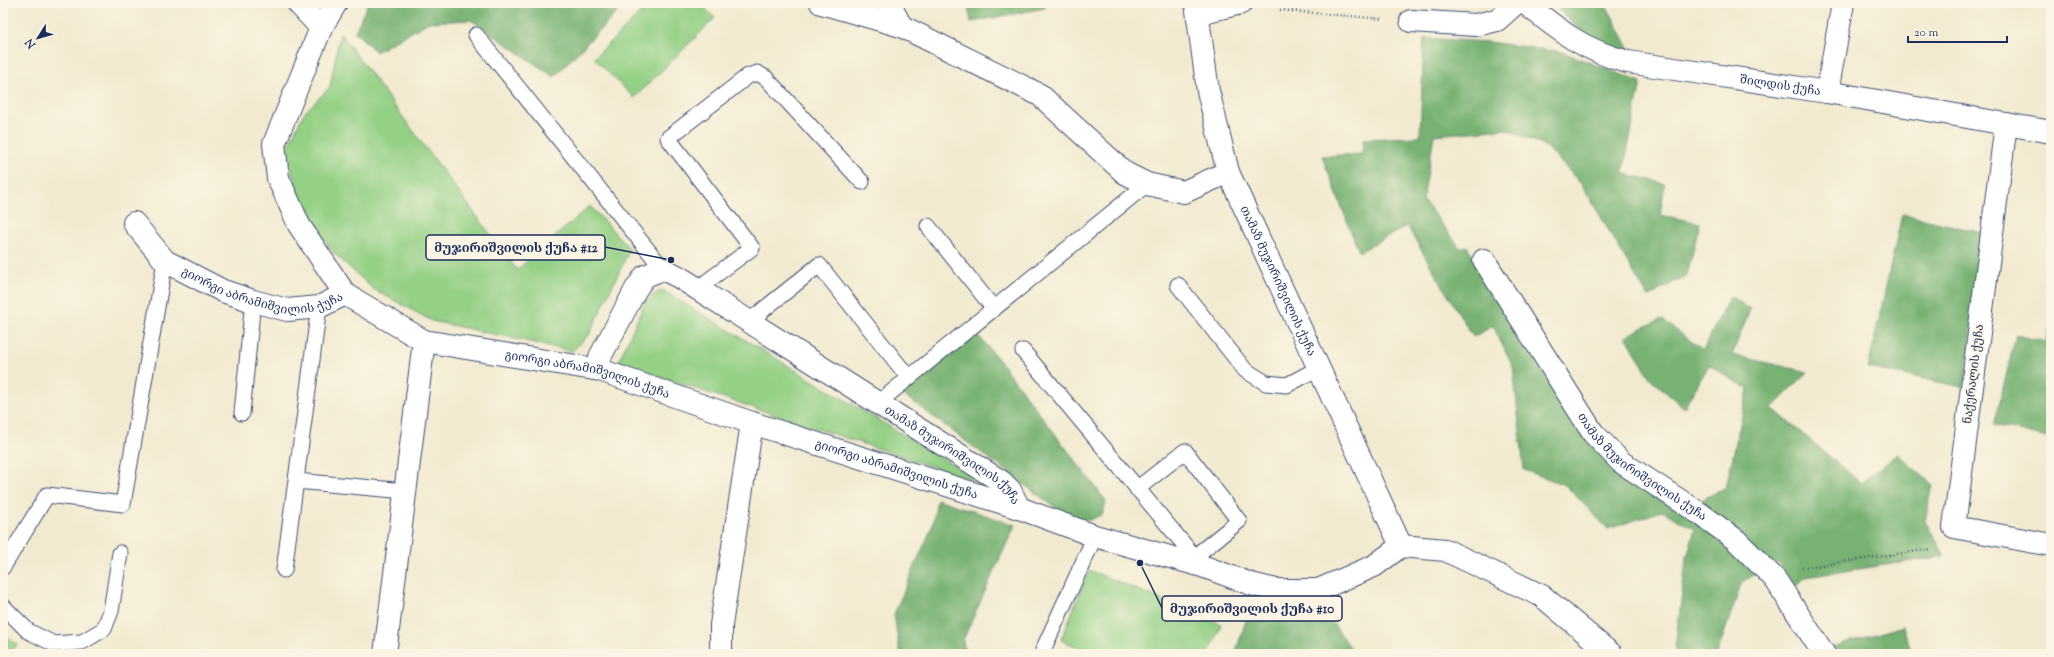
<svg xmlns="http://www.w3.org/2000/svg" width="2054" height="657" font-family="'Sorts Mill Goudy','Noto Serif Georgian',serif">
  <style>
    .green { fill: #94d085; stroke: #588072 }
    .forest { fill: #77b272; stroke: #497068 }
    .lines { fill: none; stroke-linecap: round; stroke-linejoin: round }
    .lane-casing { stroke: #3b4b6f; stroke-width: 17 }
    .street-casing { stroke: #3b4b6f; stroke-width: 24 }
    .path { stroke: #3b4b6f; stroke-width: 2.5; stroke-dasharray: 1 3; stroke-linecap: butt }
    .lane { stroke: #fff; stroke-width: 15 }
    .street { stroke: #fff; stroke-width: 22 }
    .labels { text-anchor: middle; stroke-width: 3.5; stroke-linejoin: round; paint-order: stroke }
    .street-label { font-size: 12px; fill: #1b2f5e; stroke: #fcf5e5 }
    .leader { fill: none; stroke: #1b2f5e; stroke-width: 1.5 }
    .callout-dot { fill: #1b2f5e; stroke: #fcf5e5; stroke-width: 1.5 }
    .callout { fill: #fcf5e5; stroke: #1b2f5e; stroke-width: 1.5 }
    .callout-label { font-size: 13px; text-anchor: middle; font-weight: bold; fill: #1b2f5e }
  </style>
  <rect width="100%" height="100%" fill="#fcf5e5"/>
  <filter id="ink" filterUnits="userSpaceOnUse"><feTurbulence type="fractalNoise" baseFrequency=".025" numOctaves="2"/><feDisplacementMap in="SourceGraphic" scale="8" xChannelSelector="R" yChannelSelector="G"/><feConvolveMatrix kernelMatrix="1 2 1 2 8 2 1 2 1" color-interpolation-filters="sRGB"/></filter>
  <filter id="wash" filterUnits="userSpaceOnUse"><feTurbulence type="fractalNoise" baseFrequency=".012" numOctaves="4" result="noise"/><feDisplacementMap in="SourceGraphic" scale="16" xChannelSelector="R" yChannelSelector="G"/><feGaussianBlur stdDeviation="0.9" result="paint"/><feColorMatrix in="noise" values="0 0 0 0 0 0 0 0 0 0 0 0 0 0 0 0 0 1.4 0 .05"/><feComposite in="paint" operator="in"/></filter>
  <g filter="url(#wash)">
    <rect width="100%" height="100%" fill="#f2ead0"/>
    <path class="green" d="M651,3H700L715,18L634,98L594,58Z
      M340,33L517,270L590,206L630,249L589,335L572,351L432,321L372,288L334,253L302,209L286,150L304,113L330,87Z
      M662,290L985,484L618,363L646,300Z
      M1089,570L1221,624L1209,654H1096L1061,640Z
      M3,633L17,645L8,654H3Z"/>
    <path class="forest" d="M368,3H626L554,77L471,20L429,22L376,52L355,32Z
      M967,3H1044L1045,8L971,22Z
      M1555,3H1605L1630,50L1598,45L1565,17Z
      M1424,38L1489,42L1562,52L1641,82L1623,173L1665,184L1660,215L1700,223L1687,275L1648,297L1582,185L1547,147L1507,129L1434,135L1423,200L1461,249L1467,246L1592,444L1698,502L1726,487L1748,389L1709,365L1684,408L1650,378L1626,336L1661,319L1703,350L1730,296L1750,309L1732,355L1808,372L1772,408L1861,483L1897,454L1933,485L1925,521L1945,556L1806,577L1795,587L1777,562L1742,582L1717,654H1674L1687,557L1695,529L1662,511L1608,529L1565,485L1524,470L1513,367L1493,326L1473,337L1407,226L1359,252L1322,156L1362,154L1363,139L1420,137Z
      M1902,214L1983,233L1964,387L1868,368Z
      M2051,323V439L1994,425L2016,335L2046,342Z
      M976,333L999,360L1106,501L1103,514L1090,520H1072L901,393Z
      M937,499L1015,525L963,640L965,654H900L894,614L932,527Z
      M1248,614L1330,619L1355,654H1235Z
      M1903,626L1912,654H1818L1832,647Z"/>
  </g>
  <g filter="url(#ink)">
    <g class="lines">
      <g class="lane-casing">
        <path id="lane" d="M476,35L663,269
          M928,226L994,309
          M1178,285L1245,370L1266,383L1287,385L1319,368
          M697,289L752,248L668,138L748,76L757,73L766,78L862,182
          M748,322L819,265L909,378
          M1023,351L1202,566
          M878,403L1147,184
          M242,413L253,301
          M296,481L405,491
          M1137,489L1185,451L1239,521L1194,557
          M3,567L47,495L123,504L165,261
          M284,570L319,307
          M3,606L28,631L54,644L82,642L104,629L111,611L120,553
          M1043,650L1095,536"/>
      </g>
      <g class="street-casing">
        <g id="street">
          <path d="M298,3L321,28"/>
          <path id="s1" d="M336,3L321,28L274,144L278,178L299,225L345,294L424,341L600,370L752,423L1019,508L1095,536L1202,566L1251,584L1276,590H1318L1374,566L1401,546L1445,550L1542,596L1611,654"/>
          <path d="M821,3L901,26L1040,95L1125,173L1147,184L1184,192L1228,172"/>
          <path d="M889,3L901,26"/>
          <path id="s2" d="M1196,3L1208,91L1228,172L1401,546"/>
          <path id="s3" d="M1525,3C1559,31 1585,51 1628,62L1827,92L2051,132"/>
          <path d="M1199,13L1241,3"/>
          <path d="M1411,21L1476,25L1497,20L1516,3"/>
          <path d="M1827,92L1843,3"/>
          <path d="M2006,124L1954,527L2051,545"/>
          <path id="s4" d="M134,223L165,261L223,291L253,301L287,310L319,307L345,294"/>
          <path id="s5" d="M1484,260L1593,433L1621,462L1702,515L1736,540L1775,579L1824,654"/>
          <path id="s6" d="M600,370V357L636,289L645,276L663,269L679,277L1002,482L1010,490L1019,508"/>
          <path d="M385,654L424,341"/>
          <path d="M721,654V625L752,423"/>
        </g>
      </g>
      <path class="path" d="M1280,10L1383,19
        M1802,568L1931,549"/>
      <use href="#lane" class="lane"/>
      <use href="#street" class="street"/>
    </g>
  </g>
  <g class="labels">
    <g class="street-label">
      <text dy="4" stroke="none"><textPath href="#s3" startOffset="274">შილდის ქუჩა</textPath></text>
      <text dy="4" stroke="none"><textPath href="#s4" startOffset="154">გიორგი აბრამიშვილის ქუჩა</textPath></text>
      <text dy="4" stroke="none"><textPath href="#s2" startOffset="292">თამაზ მუჯირიშვილის ქუჩა</textPath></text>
      <text dy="4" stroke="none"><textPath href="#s1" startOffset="582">გიორგი აბრამიშვილის ქუჩა</textPath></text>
      <text transform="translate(1973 374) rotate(-83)" y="4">ნაქერალის ქუჩა</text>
      <text dy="4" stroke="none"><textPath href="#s6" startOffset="470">თამაზ მუჯირიშვილის ქუჩა</textPath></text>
      <text dy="4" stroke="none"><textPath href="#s5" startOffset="264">თამაზ მუჯირიშვილის ქუჩა</textPath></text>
      <text dy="4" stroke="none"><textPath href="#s1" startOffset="906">გიორგი აბრამიშვილის ქუჩა</textPath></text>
    </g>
  </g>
  <path class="leader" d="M671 260L605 247M1140 563L1162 608"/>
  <g class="callout-dot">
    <circle cx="671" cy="260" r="4"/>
    <circle cx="1140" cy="563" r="4"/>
  </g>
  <g class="callout">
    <rect x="426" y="235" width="179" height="25" rx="4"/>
    <rect x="1162" y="596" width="180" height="25" rx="4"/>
  </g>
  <g class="callout-label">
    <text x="516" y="252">მუჯირიშვილის ქუჩა #12</text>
    <text x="1252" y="613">მუჯირიშვილის ქუჩა #10</text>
  </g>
  <rect width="2054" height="657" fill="none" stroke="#fcf5e5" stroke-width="16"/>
  <g transform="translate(38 38) rotate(233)" stroke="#fcf5e5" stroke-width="3" paint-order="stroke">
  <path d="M0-3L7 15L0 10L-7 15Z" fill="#1b2f5e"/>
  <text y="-6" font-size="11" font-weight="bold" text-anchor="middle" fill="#1b2f5e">N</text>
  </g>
  <path d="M1908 36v6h99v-6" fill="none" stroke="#1b2f5e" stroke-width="2"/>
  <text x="1914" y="36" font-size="12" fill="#1b2f5e" stroke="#fcf5e5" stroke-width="3" paint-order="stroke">20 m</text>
</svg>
